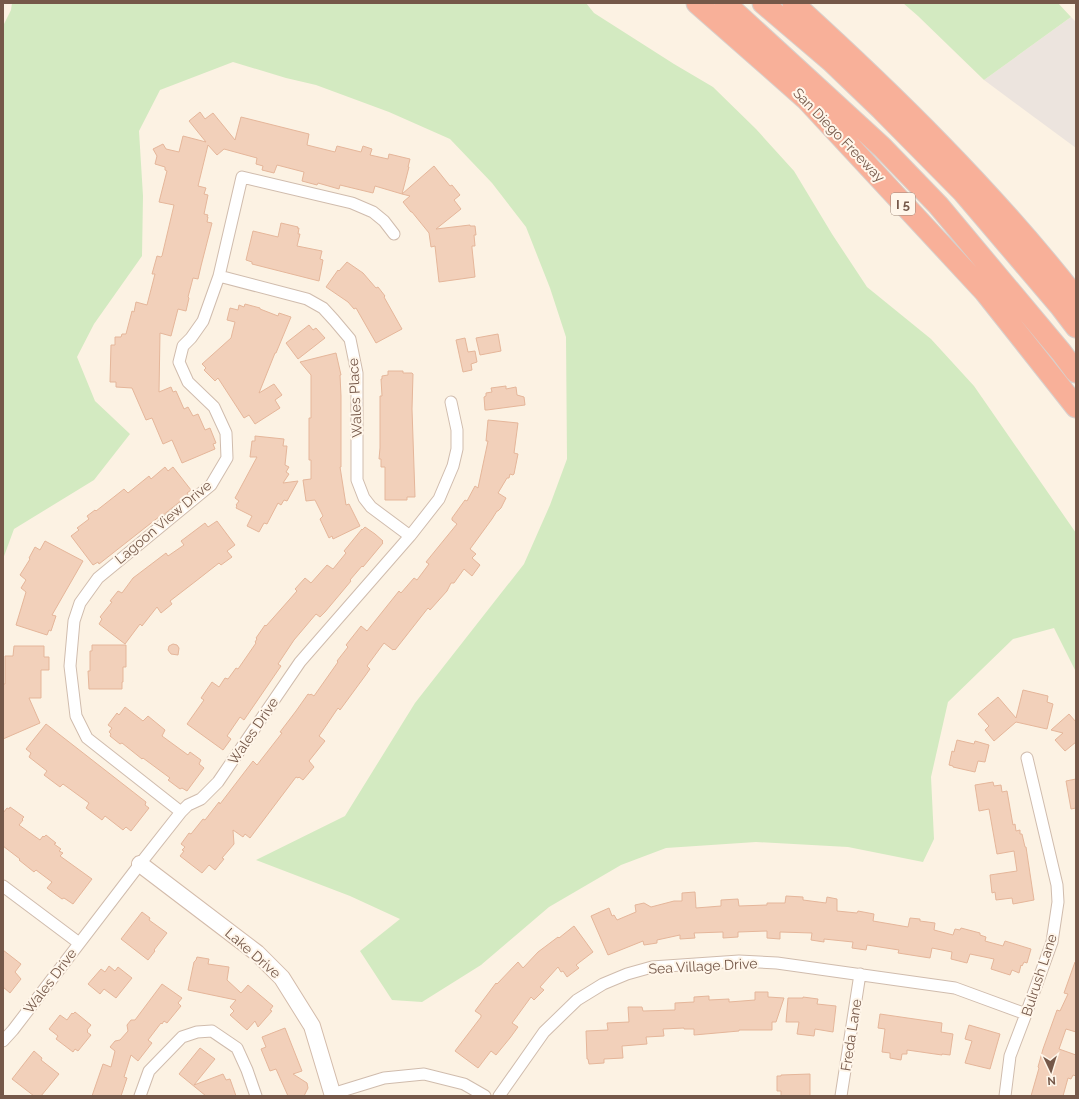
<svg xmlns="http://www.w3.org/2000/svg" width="1079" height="1099" font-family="Raleway,sans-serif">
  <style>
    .industrial { fill: #ece4de }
    .green { fill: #d3eac1 }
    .building { fill: #f2d0ba; stroke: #e5b69a }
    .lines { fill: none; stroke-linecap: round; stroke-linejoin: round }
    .street-casing { stroke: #d0bcad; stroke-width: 13 }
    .secondary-casing { stroke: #d3bbaa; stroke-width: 18 }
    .highway-casing { stroke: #d8d0cc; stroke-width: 23 }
    .street { stroke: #fff; stroke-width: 11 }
    .secondary { stroke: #fff; stroke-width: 16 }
    .highway { stroke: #f8b099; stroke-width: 21 }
    .labels { text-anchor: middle; stroke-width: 4; stroke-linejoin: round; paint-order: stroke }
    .shield { fill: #fff6ea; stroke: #9e8779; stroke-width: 1 }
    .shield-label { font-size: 13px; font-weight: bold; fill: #755849 }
    .street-label { font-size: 14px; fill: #755849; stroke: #fff6ea }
  </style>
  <rect width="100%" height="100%" fill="#fcf2e3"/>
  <path class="industrial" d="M1071,17L1076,22V148L984,80Z"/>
  <path class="green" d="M12,3H586L594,13L674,64L713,87L756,129L794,171L832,234L867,287L931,339L974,386L1076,533V672L1054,628L1013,639L948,702L931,777L934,839L923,862L848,847L756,842L666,848L621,865L549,907L481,965L422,1002L392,1000L360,951L400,919L350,896L256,860L345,816L415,703L524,564L550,505L567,459L566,337L550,288L526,227L492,183L450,139L389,112L316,85L286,78L233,62L160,90L139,131L143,196L142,256L94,324L77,357L95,401L130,434L94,480L14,529L3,559V26L11,10Z
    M903,3H1058L1071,17L984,80L918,16Z"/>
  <path class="building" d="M200,112L205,119L213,113L235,140L241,117L309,134L307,145L335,152L337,146L361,152L363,146L372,149L370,155L388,159L389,154L410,159L408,167H409L402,194L375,186L373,193L340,185L339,189L318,183L317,185L302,181L304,172L277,165L274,173L262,170L263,166L256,164L257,158L224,149L217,155L208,145L198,186L206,188L204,194L208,195L204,214L208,215L207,217H208L207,222L212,223L201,266L198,279L193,278L188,297L189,298L186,311L178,309L171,336L160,333L159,392L171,387L173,392L176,391L184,409L188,407L193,416L198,414L205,430L210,428L216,443L213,444L215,449L182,463L172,440L163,444L152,418L146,420L132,388L116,387V382H110L111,345H115V337H121L122,334H126L132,311L134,312L136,302L147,305L155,274H152L157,256L161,257L162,256L174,205L159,202L167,171L165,170V167L155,164L157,156L153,149L163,144L166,149L179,152L183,136L206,142L189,121Z
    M434,166L450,186L452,185L460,195L454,200L461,209L436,229L470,225V226H475L476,235H474L475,246H472V248L475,277L439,282L435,246L431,247L429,233L412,212H411L403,202L410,196L402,194Z
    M281,223L298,227L297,228H299L298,234H300L297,246L322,251L320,259L323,260L319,281L252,264V262L246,260L253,231L278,237Z
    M347,262L363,273L376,288L378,287L385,296L384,297L402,329L376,343L356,308L354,309L348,302L326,287L338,270L339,271Z
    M245,304L260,308V309L278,316L279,313L291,317L276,353H275L259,393L274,384L282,395L275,400L280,408L255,424L249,415L244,418L218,378L215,381L204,370L206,368L202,364L231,338L235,322L227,320L230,308L238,310L239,305L244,307Z
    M309,325L313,330L316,328L325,338L298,359L286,343Z
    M498,334L501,351L480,355L476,338Z
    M465,338L468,352L475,351L477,362L471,364L472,370L463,372L456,340Z
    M336,353L341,375H340L341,396V467H340L346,505L349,504L360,526L333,539L332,536L329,538L320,519L323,516L315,500L306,501L303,480L311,479V460H309V418H311V375L300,362Z
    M388,371H403V373H412L413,374L412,409L415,497H407V500H385V467H381V459H379L380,448V396H382L381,379H382V376L388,375Z
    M506,386V389L516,387L517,395L524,397L525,405L487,410H485L484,397L486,396V393L492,392L491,388Z
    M488,420L518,423L514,453L518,454L514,474L513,475L510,474L509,478H507L498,493L506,498L501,508L498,511H497L492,519L470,549L476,554L472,558L480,565L472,576L464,569L454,583H451L447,591L430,610L428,608L395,650L394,649L393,650L384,643L367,666L370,669L365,676L340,710L338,708L319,736L325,741L309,761L314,767L303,780L299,777L298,778L296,777L250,838L245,834L243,837L233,830L234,844L222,858L224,859L215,870L209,865L202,873L180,856L184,851L182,850L185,847L181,844L189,833L191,834L203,819L205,820L219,802L220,804L253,761L257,765L282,733L280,732L296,711L308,694L310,695L311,694L314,696L338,662L337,661L348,647L346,645L361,626L367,631L399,591L401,593L414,578L417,580L429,564L426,562L457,524L452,520V518L465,500L467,501L475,486L478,488L488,441H486Z
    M255,436L284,439L283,446H287L285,465L289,467L286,472L289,474L283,483L298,481L287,501L284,500L281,505L278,503L267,524L264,523L259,532L247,526L252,516L236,508L237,506L236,505L239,501L235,498L257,457H250L252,441H255Z
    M165,467L168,471L173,467L191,490L187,493L188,495L162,516L161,517L160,516L99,564L98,562L93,565L71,536L79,530L77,528L89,519L87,516L95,510L96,511L124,489L128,493L149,476L151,479Z
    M217,521L235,545L227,551L232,557L221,565L219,563L196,581L170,601L172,604L161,613L157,607L142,626L140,624L125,644L99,624L102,619L100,617L112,602L110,601L118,591L122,593L133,578L166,553L168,556L184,545L181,541L205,523L208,527Z
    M365,527L375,534L383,541L382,542L383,543L363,567L362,566L350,580L351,581L325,612L320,617L316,614L294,640L278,664L281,666L244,720L240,717L227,736L231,739L223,750L187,724L204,700L201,698L212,682L219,687L225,678L228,679L236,668L238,669L256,643L255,642L257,639L256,638L265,625L266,626L297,591L295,589L305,578L311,583L327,565L333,569L346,553L344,551L362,529V530Z
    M45,541L83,561L52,615L56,616L51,631L49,630L47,635L16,625L26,592L21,588L26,580L20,575L30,559L29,558L35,547L40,550Z
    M173,644L177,645L179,648L178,655L171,654L168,650L169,646Z
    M92,645H126V667H123V682H122V689H89L88,671H90V651H92Z
    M14,646H44V657H49V670H41V698H29L40,723L3,739V684H5V656H13Z
    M1023,690L1048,696L1047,702L1053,704L1047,729L1016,722L994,741L985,730L989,726L978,714L998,697L1016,718Z
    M125,707L143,721L148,716L165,730L162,736L188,755L190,752L201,760L199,764L204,768L187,791L182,788L180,789L168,780L170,778L143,758L142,759L122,743L120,744L110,736L111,734L109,732L112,728L108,725L117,713L119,715Z
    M1069,714L1076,722V742L1065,751L1055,740L1063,733L1051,730Z
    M46,724L146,802L145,805L149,808L131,831L126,827L123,830L105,816L102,820L86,808L89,803L63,784L60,787L44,775L47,771L29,757L31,753L26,749Z
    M957,740L974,744L975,741L989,745L985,762L978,761L975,772L953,767V766L949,765L952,751L954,752Z
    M1076,779V808L1071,809L1066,781Z
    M993,782L994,786L1001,785L1002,792L1007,791L1013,825L1015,824L1016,831L1020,830V834H1022L1025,847H1026L1034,900L1013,904L1012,898L996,900L995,892L992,893L990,875L1017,871L1014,851L997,854L989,809L979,811L975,785Z
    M10,807L24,817L22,819L23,820L19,825L40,840L43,836L44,837L46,835L56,843L54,844L61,849L59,851L63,853L60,856L92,879L73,904L64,898L62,899L47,888L52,882L36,870L34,872L19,860L20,859L3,846V813L7,808L9,809Z
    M695,892L696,908L721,906V900L738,899L739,906L767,905V903H785L786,896L803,897V900L826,903L827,897L837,899V911L857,913L858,911L874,914L873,921L908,927L910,918L920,919V921L935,923L934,930L953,935L955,929L960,930L961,928L980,933V935L986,937L985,941L1003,946L1005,941L1031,949L1027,963L1024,962L1022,966L1021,965L1019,973L1012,970L1010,975L991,969L994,959L970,954L967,963L951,959L952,952L932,948L930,958L898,953L899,950L867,945L866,950L852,948L853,942L824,939V942L811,940L812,933L780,932V939L767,938V931L738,932V937L723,938V932L694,933L695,938L680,939V935L657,940V943L644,945L643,941L608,955L591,916L609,908L612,916L614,915L617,920L636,912L635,905L644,903L651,907L674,901H682V893Z
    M142,912L150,918L149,920L167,933L154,950L155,951L148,960L121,939Z
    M574,926L593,952L576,965L579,968L567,977L563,971L561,972L558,967L540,987L544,990L534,1000L531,997L512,1023L518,1027L510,1038L496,1055L491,1051L478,1068L455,1051L481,1017V1015L475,1011L496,983L497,984L518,962L523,968L538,952L558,937L559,938Z
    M3,950L21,964L15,972L21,979L10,993L3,987Z
    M197,957L209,959L208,964L229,967L227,980L241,993L248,985L273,1006L270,1010L272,1011L258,1027L255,1021L247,1030L230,1015L234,1011L230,1007L236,1000L188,990L194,962L196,960Z
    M1075,962H1076V1032L1066,1029L1059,1049L1076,1055V1076L1073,1075L1071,1079L1068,1078L1063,1096H1031L1039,1068L1038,1067L1043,1049L1057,1010L1060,1011L1068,994L1064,993Z
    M109,966L115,971L118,967L132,978L116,998L104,989L100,994L88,984L101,969L105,972Z
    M162,984L182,998L178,1003L181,1006L167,1023L164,1021L162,1024L161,1023L148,1040L152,1043L138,1061L131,1055L124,1077L127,1078L121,1096H92L103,1064L111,1067L115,1051L110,1047L115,1041L120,1040L128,1031L127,1025L131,1020H135Z
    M755,992H768V997L784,998L776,1022H772V1030H739V1031L694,1035V1029H684V1028L663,1029L664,1036L646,1037L647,1044L622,1046L623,1058L604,1059V1063L589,1064L588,1059H587L586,1031L608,1030L607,1023L629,1022L628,1007H642L643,1011L675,1010V1003L694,1002V997L709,996V1000L729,999V1002L755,1000Z
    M803,997L818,999L817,1004L836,1006L833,1032L815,1029L814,1036L797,1034L799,1022H786L788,998H803Z
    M75,1012L91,1025L87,1030L88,1031L87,1032L91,1035L78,1051L75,1049L73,1052L56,1039L58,1036L49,1029L60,1015L67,1020L72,1013L73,1014Z
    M880,1014L942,1023L941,1032L953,1034L950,1055L942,1054V1055L907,1050V1054H902L901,1060L890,1058V1053L882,1052L885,1029L878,1028Z
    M969,1025L1000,1034L990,1069L965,1063L972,1041L965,1039Z
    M285,1028L302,1071L293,1074L307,1083L308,1088L304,1096H288L276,1069L270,1071L261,1049L266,1047L262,1037Z
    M200,1048L215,1059L194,1085L223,1074L226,1080L230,1079L236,1096H206L179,1074Z
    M34,1051L42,1058L41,1060L59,1074L41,1096H34L12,1079Z
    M810,1074V1096H781V1091H777V1076H781V1075Z"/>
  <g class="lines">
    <g class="street-casing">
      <path id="street" d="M219,276L307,299L323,308L334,320L350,339L357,373V480L364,498L371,507L410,536
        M181,812L87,738L76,716L70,666L74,621L80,603L98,578L211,485L227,458L226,433L214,407L188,382L179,362L183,346L191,338L203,321L219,276L242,177L352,203L373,212L384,221L394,234
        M3,886L79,943
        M3,1041L13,1030L140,864L181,812L188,805L201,799L218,782L300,662L410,536L439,499L453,466L457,449V430L451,402
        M332,1094L384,1078L424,1074L464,1084L485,1096
        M140,1096L149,1071L182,1037L197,1032L212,1031L237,1048L247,1070L256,1096
        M499,1096L544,1032L577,1000L603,984L627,974L652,967L739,961L777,963L955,988L1026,1014
        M841,1096L860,974
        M1005,1096L1010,1056L1026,1014L1052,942L1058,902L1057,885L1027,758"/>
    </g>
    <g class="secondary-casing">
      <path id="secondary" d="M140,864L257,953L282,978L312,1026L333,1096"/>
    </g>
    <g class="highway-casing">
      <path id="highway" d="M697,3L806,99L985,292L1076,407
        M725,3L882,147L938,205L1061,352L1076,372
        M763,3L831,61L881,109L963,192L1060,306L1076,327
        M793,3C893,94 992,191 1076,298"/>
    </g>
    <use href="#street" class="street"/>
    <use href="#secondary" class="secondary"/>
    <use href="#highway" class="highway"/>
  </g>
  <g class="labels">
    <rect class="shield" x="891" y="193" width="24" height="22" rx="3"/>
    <g class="shield-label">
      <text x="903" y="209">I 5</text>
    </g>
    <g class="street-label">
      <text transform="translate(839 135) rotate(46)" y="5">San Diego Freeway</text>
      <text transform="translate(355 398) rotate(-93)" y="5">Wales Place</text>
      <text transform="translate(163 522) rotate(-40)" y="5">Lagoon View Drive</text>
      <text transform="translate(253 731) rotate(-56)" y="5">Wales Drive</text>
      <text transform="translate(253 953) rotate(41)" y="5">Lake Drive</text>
      <text transform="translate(703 966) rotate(-3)" y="5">Sea Village Drive</text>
      <text transform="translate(1039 975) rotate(-72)" y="5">Bulrush Lane</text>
      <text transform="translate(50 981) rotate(-53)" y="5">Wales Drive</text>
      <text transform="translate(851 1035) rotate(-81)" y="5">Freda Lane</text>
    </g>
  </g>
  <rect width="1079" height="1099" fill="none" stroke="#755849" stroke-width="8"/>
  <g transform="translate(1051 1071) rotate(176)" stroke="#fff6ea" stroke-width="3" paint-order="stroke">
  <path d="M0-3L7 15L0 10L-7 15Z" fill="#755849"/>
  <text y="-6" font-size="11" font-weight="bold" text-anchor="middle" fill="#755849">N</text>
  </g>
</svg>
